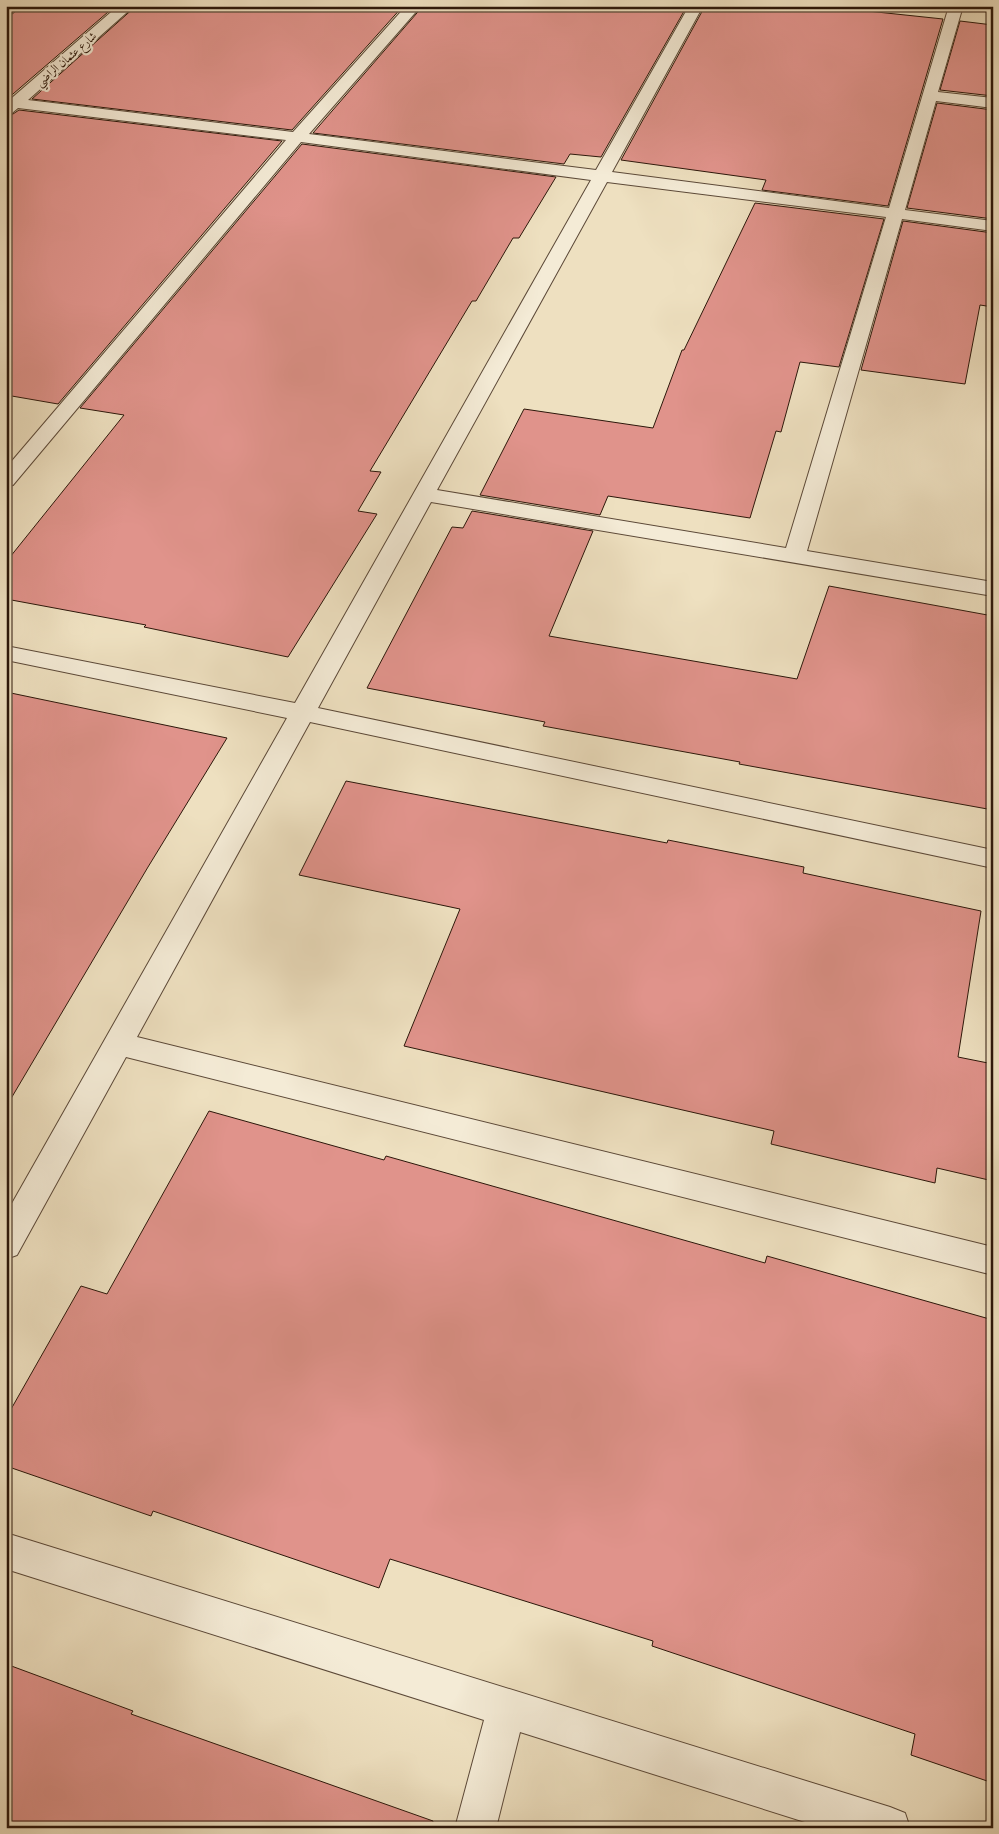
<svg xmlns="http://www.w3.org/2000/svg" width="999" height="1834" font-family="'IM FELL French Canon',Amiri,serif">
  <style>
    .building { fill: #e0938b; stroke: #2c170a }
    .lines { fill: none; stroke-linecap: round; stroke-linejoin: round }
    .service-casing { stroke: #5c4938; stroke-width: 2 }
    .service { fill: #f4ebd6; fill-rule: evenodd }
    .labels { text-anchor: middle; stroke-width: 4.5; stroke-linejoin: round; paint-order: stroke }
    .far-street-label { font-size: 12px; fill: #2c170a; stroke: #f4ebd6 }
  </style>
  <rect width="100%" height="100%" fill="#eee0c0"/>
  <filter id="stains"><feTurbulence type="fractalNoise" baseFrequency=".004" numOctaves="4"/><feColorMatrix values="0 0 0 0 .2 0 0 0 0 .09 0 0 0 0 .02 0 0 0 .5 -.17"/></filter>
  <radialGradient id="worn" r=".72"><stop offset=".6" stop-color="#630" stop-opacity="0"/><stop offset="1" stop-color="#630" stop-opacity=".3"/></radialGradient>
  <path class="building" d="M22,6H115L6,100V19Z
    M136,6H403L292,130L32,99Z
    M423,6H687L601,157L570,154L564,164L313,133Z
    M705,6H820L943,19L888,206L762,190L766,180L621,160Z
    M960,21L993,25V96L940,90Z
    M937,103L993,110V219L907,208Z
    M19,110L282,141L58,404L6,395V116L13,114Z
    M302,144L556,177L519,238H513L476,301H472L370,471L381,472L358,511L377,514L288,657L144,627L146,625L6,599V562L124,415L80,408Z
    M755,203L884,219L839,367L800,362L781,432L776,431L750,518L608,496L600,515L480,495L524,409L653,428L682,350H684Z
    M903,221L993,233V307L980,305L965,384L861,370Z
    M472,511L593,531L549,636L797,679L829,586L993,616V810L739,764L740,762L543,726L545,722L367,688L452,527L463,528Z
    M6,692L227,738L148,867L6,1107Z
    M346,781L667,843L668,840L804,867L803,873L981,911L958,1057L993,1064V1181L937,1168L935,1183L771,1144L774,1131L404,1046L460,909L299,875Z
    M209,1111L384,1160L386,1156L765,1263L767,1256L993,1320V1783L911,1755L915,1734L652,1646L653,1641L390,1559L379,1588L153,1511L151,1516L6,1466V1418L81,1286L107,1294Z
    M6,1664L133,1711L131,1714L433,1821L432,1828H6Z"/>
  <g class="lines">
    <g class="service-casing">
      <path id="service" d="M118,6H134L28,100L293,132L406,6H421L309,134L596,170L689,6H703L612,172L889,208L949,6H963L938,92L993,98V108L936,101L905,210L993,221V231L902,219L807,551L993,582V596L431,502L318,708L993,850V868L310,722L137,1037L993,1247V1275L126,1057L17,1255L6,1259V1214L287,718L6,660V646L295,703L591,180L301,142L13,485L6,487V468L286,140L18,108L12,113L6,114V103ZM607,182L886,217L786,548L437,490Z
        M6,1533L890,1807L905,1813L910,1828H824L520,1732L496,1828H455L484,1720L6,1569Z"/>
    </g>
    <use href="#service" class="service"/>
  </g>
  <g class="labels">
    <g class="far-street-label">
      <text transform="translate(66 59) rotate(-41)" y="4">شارع عثمان الراضي</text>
    </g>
  </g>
  <rect width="999" height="1834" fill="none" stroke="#eee0c0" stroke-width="25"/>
  <rect x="8" y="8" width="984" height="1819" fill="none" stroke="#2c170a" stroke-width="2.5"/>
  <rect x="12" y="12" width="974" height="1809" fill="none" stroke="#2c170a"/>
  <rect width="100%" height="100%" filter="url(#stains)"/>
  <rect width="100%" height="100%" fill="url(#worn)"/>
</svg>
